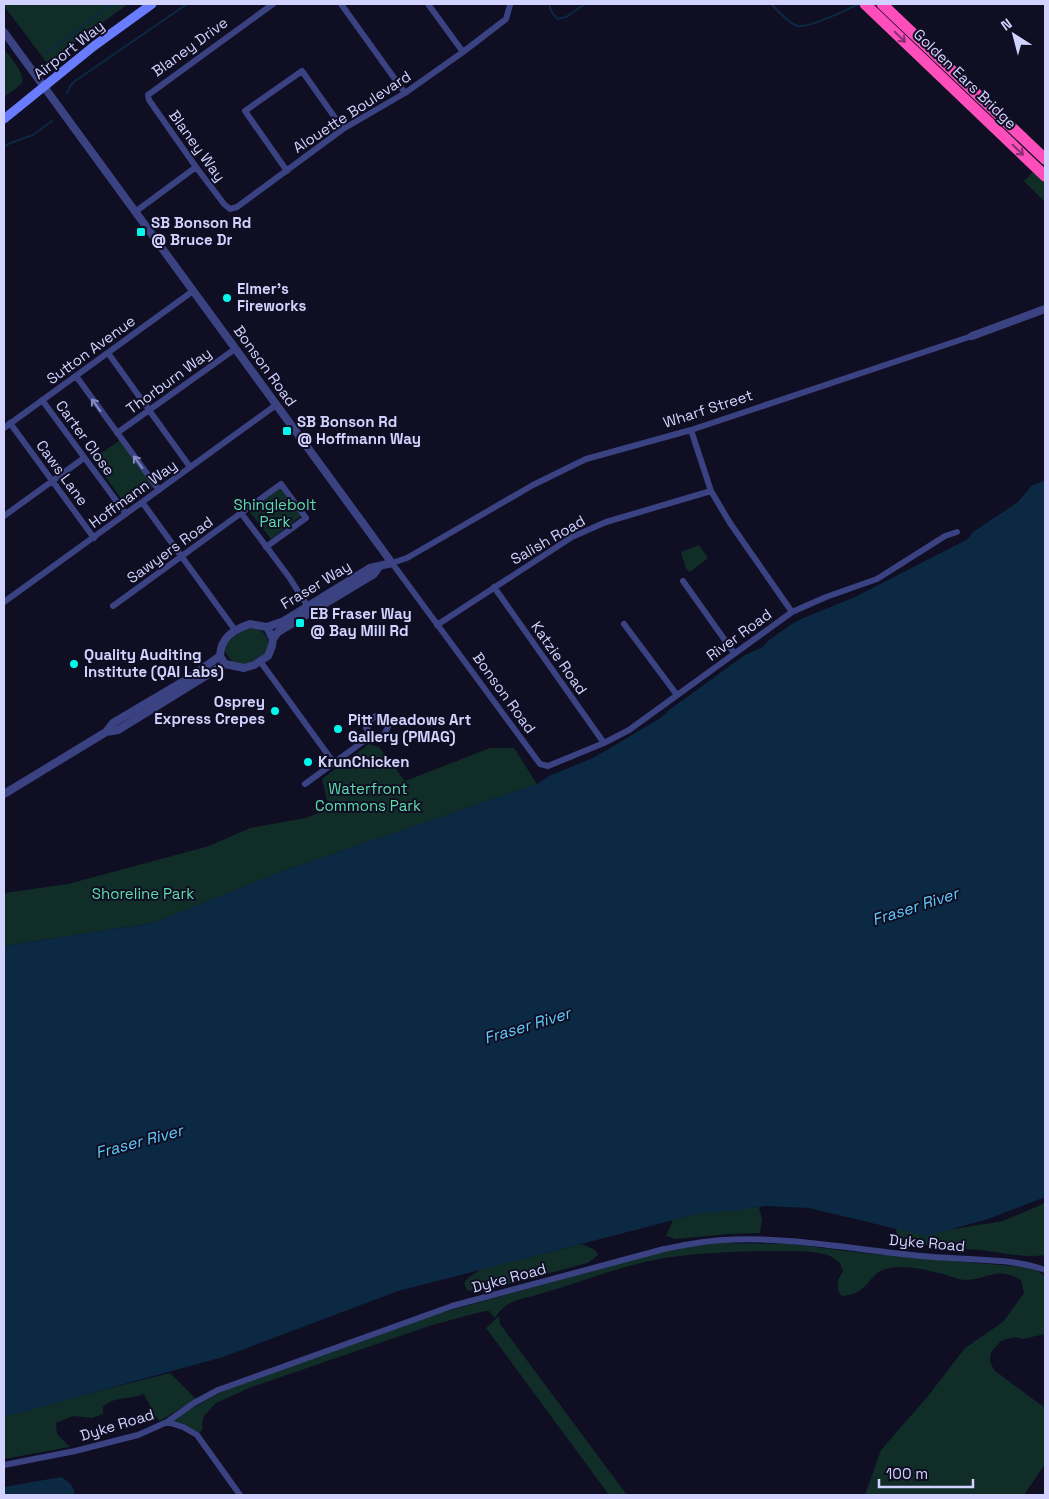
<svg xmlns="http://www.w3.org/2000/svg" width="1049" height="1499" font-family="'Space Grotesk',sans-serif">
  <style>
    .green { fill: #112d28 }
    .water { fill: #0c2944 }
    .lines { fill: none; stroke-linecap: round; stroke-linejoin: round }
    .stream { stroke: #0c2944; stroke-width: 2 }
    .minor { stroke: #3a4282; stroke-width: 6 }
    .tertiary { stroke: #3a4282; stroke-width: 8 }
    .secondary { stroke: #697cfd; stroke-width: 9 }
    .motorway { stroke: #fd4ebc; stroke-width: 11 }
    .oneway { stroke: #862e70 }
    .oneway2 { stroke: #868ac0 }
    .poi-dot { fill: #03f8ec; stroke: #0f0e23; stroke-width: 2 }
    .labels { text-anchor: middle; stroke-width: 4; stroke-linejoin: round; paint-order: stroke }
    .street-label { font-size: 15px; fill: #d1d3fe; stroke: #0f0e23 }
    .poi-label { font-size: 15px; font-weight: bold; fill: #d1d3fe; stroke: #0f0e23; text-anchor: start }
    .park-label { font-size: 15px; fill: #5edeab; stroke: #0f0e23 }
    .water-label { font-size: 16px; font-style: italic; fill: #60ccfd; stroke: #0f0e23 }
  </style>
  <rect width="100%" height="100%" fill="#0f0e23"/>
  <path class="green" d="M4,4H128L47,63L4,6Z
    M4,49C9,56 28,76 21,84C16,89 9,93 4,97Z
    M1045,160V202L1024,181Z
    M120,440L154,487L126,506L93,459Z
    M280,488L301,516L271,539L249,511Z
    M699,545L708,558L690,572L686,569L681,552Z
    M253,627C263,628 273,642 267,651C265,654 261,656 257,658C242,668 234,668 225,651L227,641L247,628Z
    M369,744L379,747L405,781L490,748H514L537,784L283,871L153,923L4,946V893L68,884L209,846L250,828L305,818L329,809L322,779Z
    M1045,1203V1255C1020,1259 994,1250 968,1249C944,1247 920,1248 897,1237L896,1227L947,1230L1003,1221Z
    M759,1207L762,1220L760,1233L728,1234L675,1239L666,1236L673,1220L701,1213Z
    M718,1243L790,1244L863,1253L1025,1267L1036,1270L1045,1276V1334L1023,1339L1014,1337L1001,1341L991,1352L990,1361L994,1370L1045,1408V1464L1024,1495H865L881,1450L928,1396L965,1348L1003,1322L1024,1293L1021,1280C997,1266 989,1279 966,1280C958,1280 950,1276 943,1274C925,1270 905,1264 886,1269C867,1274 870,1294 842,1296L838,1291V1280L843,1271L840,1263C835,1259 830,1255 824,1254C806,1250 785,1251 767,1251C728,1252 687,1253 649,1261C613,1269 578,1283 543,1293C522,1300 508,1298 495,1318L489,1311H485L432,1325L249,1388L216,1403L204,1416L202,1424L203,1429L199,1433L174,1421L175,1418L225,1390L437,1314L668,1250Z
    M582,1244L595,1250L598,1255L588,1263L477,1292L467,1290L464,1283L469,1277L482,1269Z
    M499,1316L500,1324L627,1495H609L486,1328Z
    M170,1373L196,1399L160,1421L155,1416L144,1394C130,1400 113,1396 103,1407V1414L92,1418L73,1416L56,1423L57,1434L70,1447L4,1459V1417L60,1401Z"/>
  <path class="water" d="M1045,481V1197L988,1219L926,1236L809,1208L765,1206L732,1211L701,1213L398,1291L223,1357L4,1417V946L153,923L283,871L537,784L549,776L595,757L662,717L669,710L745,655L763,647L769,640L792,624L803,618L853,598L968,539L973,532L1018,502L1032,485Z
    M61,1477C67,1480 74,1486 75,1493L70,1495H4V1487Z"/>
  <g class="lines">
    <path class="stream" d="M549,4L551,11L557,19L566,17L585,4
      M771,4C779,11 787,23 798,26C808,29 848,9 859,4
      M44,54L112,4
      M67,93L71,85L75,81L187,4
      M4,147L10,143L33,135L52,121"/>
    <path class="minor" d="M273,4L148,95L149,100L196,167L224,204L230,209L237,207L343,129L405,93L463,52L506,19L510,5
      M341,4L405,93
      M428,4L463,52
      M287,171L245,111L302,71L343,129
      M135,212L196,167
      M108,353L190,467
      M76,376L159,490
      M42,400L126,514
      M10,423L94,538
      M4,428L193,291
      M691,430L711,491L730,523L792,612
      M117,433L235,349
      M142,502L235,630
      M241,513L289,577L310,610
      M4,516L84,458
      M957,532L945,536L877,579L826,597L792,612L629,730L604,743L548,766L540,764L392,563L407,558L533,485L586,459L691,430L972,336
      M683,581L734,653
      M494,587L604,743
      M4,602L276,405
      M113,606L281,484L306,518L266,547
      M624,624L677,695
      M437,625L572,537L606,522L711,491
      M260,661L334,763
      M376,716L381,717L388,727L384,735L377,740L366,728V723Z
      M305,784L372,735
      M167,1422L183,1427L197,1435L240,1495
      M4,1465L75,1451L138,1435L167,1422L194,1403L218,1390L452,1306L664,1249C684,1245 703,1241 724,1240C789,1236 856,1250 921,1256C958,1260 1010,1257 1045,1270"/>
    <path class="tertiary" d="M4,32L392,563L370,568L284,621L267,627
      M972,336L1045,309
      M250,624L267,627L273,639L272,646L268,656L254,665L244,668L225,664L220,656C221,637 233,630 250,624Z
      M273,639L278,632L374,574L379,567
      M106,732L118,730L225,664
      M4,794L106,732L113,723L189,678L220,656"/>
    <path class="secondary" d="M4,119L94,46L152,4"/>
    <path class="motorway" d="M865,4L1045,176
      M882,4L1045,159"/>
  </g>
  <defs><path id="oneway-shaft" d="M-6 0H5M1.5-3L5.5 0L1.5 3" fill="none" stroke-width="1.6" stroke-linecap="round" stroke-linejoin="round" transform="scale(1.25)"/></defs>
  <g class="oneway">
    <use href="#oneway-shaft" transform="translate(900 37) rotate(44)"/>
    <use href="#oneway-shaft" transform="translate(1018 150) rotate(44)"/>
  </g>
  <g class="oneway2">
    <use href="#oneway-shaft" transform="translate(96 405) rotate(-126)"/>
    <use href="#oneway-shaft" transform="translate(138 462) rotate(-126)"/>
  </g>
  <g class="poi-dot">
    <rect x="136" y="227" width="10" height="10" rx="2.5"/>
    <circle cx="227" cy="298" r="5"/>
    <rect x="282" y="426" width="10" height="10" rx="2.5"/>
    <rect x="295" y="618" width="10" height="10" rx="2.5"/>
    <circle cx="74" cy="664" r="5"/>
    <circle cx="275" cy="711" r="5"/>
    <circle cx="338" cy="729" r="5"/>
    <circle cx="308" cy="762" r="5"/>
  </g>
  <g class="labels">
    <g class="street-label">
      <text transform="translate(190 47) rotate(-36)" y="5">Blaney Drive</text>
      <text transform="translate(69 50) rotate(-38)" y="5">Airport Way</text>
      <text transform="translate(965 79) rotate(44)" y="5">Golden Ears Bridge</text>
      <text transform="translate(352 112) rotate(-33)" y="5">Alouette Boulevard</text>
      <text transform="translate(197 146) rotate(54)" y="5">Blaney Way</text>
      <text transform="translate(91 350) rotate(-36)" y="5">Sutton Avenue</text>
      <text transform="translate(265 366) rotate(54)" y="5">Bonson Road</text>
      <text transform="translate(169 381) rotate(-36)" y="5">Thorburn Way</text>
      <text transform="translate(708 409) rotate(-18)" y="5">Wharf Street</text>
      <text transform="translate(85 438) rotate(54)" y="5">Carter Close</text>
      <text transform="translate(62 473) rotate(54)" y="5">Caws Lane</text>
      <text transform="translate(133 494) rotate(-36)" y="5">Hoffmann Way</text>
      <text transform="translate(548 540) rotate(-30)" y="5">Salish Road</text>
      <text transform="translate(170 550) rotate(-36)" y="5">Sawyers Road</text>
      <text transform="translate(316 585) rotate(-31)" y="5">Fraser Way</text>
      <text transform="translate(739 635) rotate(-36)" y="5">River Road</text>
      <text transform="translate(559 658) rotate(55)" y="5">Katzie Road</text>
      <text transform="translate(504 693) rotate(54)" y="5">Bonson Road</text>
      <text transform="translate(927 1243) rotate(5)" y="5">Dyke Road</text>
      <text transform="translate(509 1278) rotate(-15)" y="5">Dyke Road</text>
      <text transform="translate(117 1425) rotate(-17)" y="5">Dyke Road</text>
    </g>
    <g class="poi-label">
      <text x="151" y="228">SB Bonson Rd<tspan x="151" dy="17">@ Bruce Dr</tspan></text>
      <text x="237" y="294">Elmer’s<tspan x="237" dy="17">Fireworks</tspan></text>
      <text x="297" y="427">SB Bonson Rd<tspan x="297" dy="17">@ Hoffmann Way</tspan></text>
      <text x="310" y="619">EB Fraser Way<tspan x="310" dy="17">@ Bay Mill Rd</tspan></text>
      <text x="84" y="660">Quality Auditing<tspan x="84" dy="17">Institute (QAI Labs)</tspan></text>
      <text x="265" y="707" text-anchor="end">Osprey<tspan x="265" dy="17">Express Crepes</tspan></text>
      <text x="348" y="725">Pitt Meadows Art<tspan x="348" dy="17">Gallery (PMAG)</tspan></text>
      <text x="318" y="767">KrunChicken</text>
    </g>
    <g class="park-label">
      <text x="275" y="510">Shinglebolt<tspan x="275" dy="17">Park</tspan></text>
      <text x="368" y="794">Waterfront<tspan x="368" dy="17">Commons Park</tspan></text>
      <text x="143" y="899">Shoreline Park</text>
    </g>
    <g class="water-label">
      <text transform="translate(915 906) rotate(-18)" y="6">Fraser River</text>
      <text transform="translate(527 1025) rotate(-17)" y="6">Fraser River</text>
      <text transform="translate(139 1141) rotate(-15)" y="6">Fraser River</text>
    </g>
  </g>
  <rect width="1049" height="1499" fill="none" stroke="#d1d3fe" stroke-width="10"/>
  <g transform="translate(1014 35) rotate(324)" stroke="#0f0e23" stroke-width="4" paint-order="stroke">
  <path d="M0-4L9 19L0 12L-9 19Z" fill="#d1d3fe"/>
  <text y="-8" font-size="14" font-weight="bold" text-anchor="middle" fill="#d1d3fe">N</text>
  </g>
  <path d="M879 1479v8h94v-8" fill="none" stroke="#d1d3fe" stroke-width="2.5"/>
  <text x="886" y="1479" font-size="15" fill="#d1d3fe" stroke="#0f0e23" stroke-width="4" paint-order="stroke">100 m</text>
</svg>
